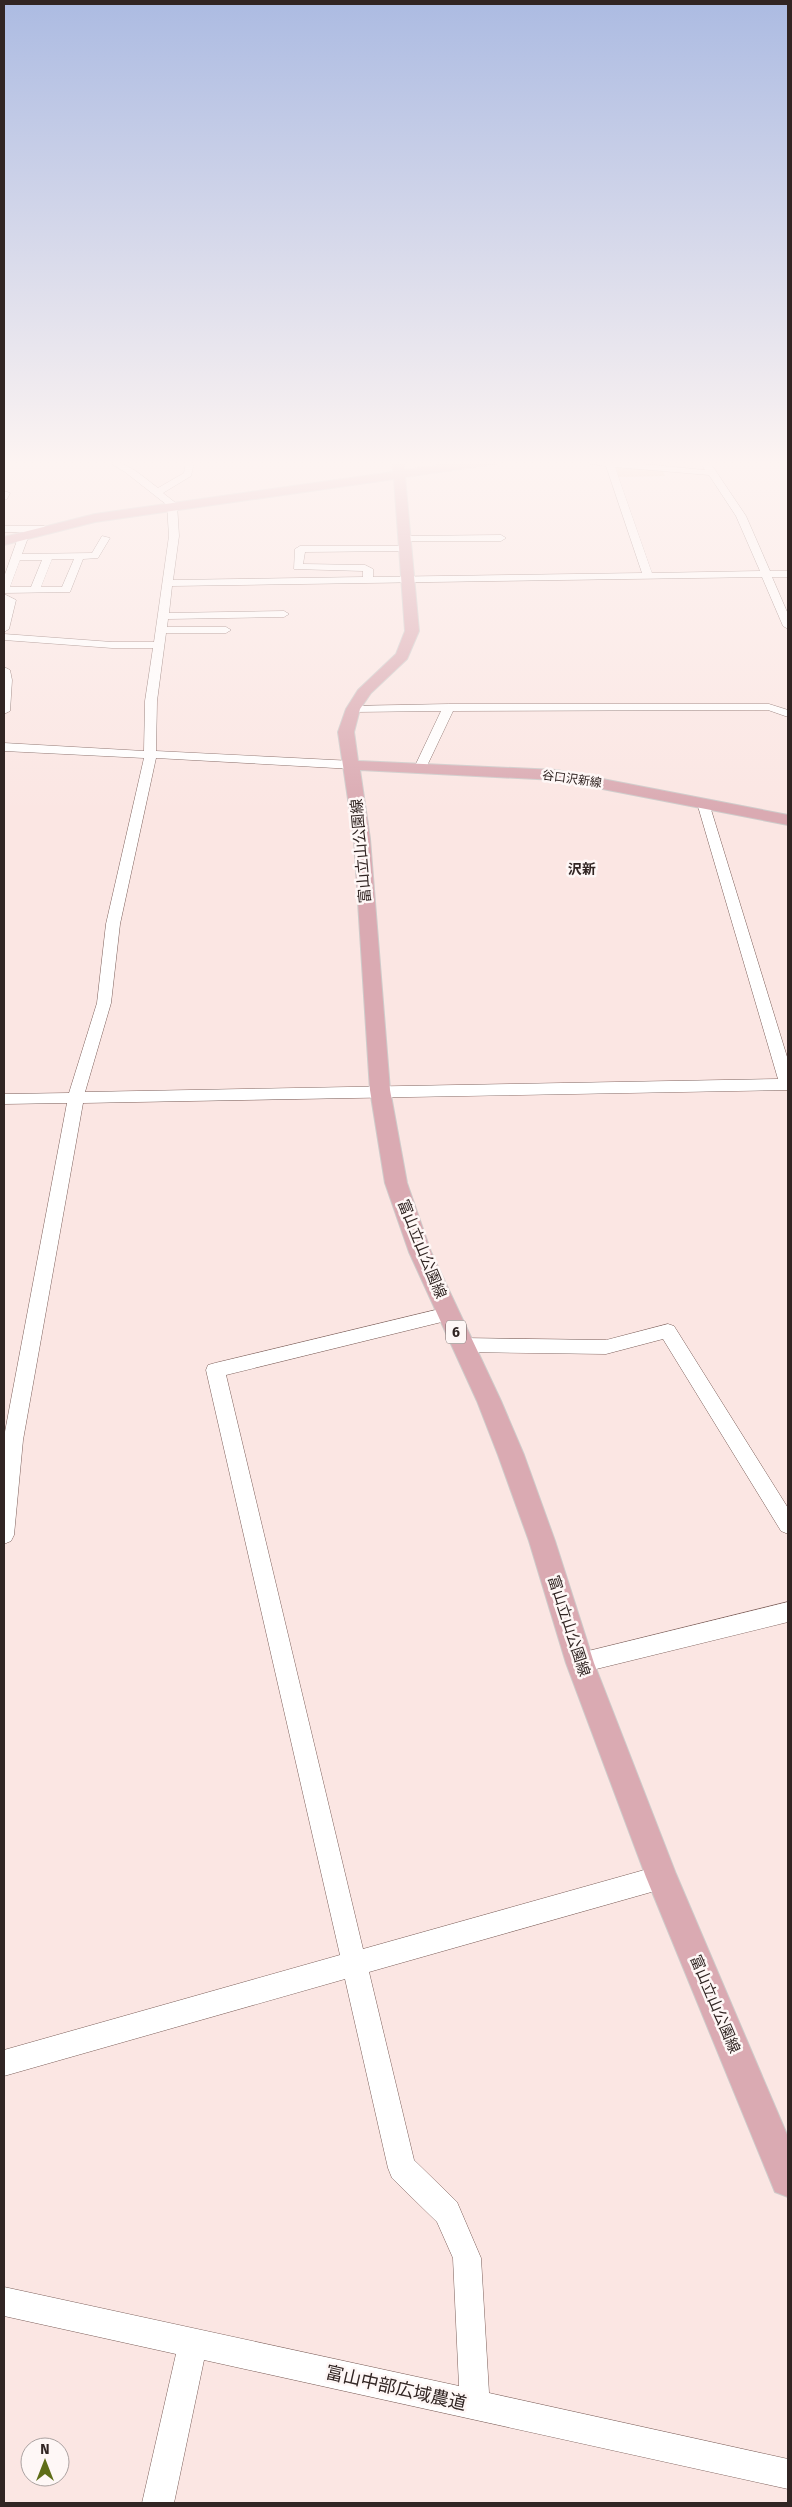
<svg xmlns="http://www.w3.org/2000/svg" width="792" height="2507" font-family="'Fira Sans','Noto Sans JP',sans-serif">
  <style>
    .green { fill: #eac8a9 }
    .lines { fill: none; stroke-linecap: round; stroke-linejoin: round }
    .minor-casing { stroke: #7d605b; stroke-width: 1 }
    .major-casing { stroke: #cecbca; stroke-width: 2 }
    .minor { fill: #fff; fill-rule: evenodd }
    .major { fill: #daaab2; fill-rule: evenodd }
    .labels { text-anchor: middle; stroke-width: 5; stroke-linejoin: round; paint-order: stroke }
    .far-street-label { font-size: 12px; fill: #312523; stroke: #fef7f6 }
    .far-neighbourhood-label { font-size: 14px; font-weight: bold; fill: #312523; stroke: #fef7f6 }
    .shield { fill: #fef7f6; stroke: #6e6462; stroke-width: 1 }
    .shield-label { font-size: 14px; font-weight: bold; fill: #312523 }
    .street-label { font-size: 15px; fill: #312523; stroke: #fef7f6 }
    .near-street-label { font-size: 18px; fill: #312523; stroke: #fef7f6 }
  </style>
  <rect width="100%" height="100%" fill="#fbe6e3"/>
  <path class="green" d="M614,465L662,469L665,476L618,477Z"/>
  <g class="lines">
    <g class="minor-casing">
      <path id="minor" d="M107,461C127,461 142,476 158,488L184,473L186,461H194L191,476L163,493L177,504L179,536L173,580L363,577V571L294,569L295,549L300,546H407V550L404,551L305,552L303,564L365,565L373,569V577L642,573L606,466L570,461H612L705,470L700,461H709L746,516L770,571H788V577H772L788,614V629L783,626L762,577L172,586L169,613L284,611L289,614L284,617L168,619L167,627H226L231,630L226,633H166L157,701L156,751L353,761L359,765L353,769L156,758L120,924L111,1003L85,1092L778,1079L697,803L703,799L709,803L788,1060V1090L83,1103L23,1440L14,1535L11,1541L4,1544V1437L67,1103L4,1104V1094L69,1093L97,1003L106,924L144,758L4,751V743L144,751L145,701L153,648H112L4,640V634L112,642H154L169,536L167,505L125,472ZM615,467L709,475L736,516L760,571L652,573Z
        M4,491L10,493L7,499L4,500Z
        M4,526H44L49,529L44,532H4Z
        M24,532L29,535L22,554L92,553L102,536L110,538L98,558L83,559L70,592L4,593V577L19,535ZM52,559H74L62,587H41ZM20,560H42L31,587H10Z
        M404,536L501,535L506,538L501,541H401V537Z
        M4,594L16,600L9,629L4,632Z
        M4,667L10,670L12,680L10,711L4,714Z
        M449,704H769L788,710V717L768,710L453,711L426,768L420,772L414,768L441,711L353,712L347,709L353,706Z
        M448,1307L454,1309L457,1314L454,1319L226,1375L363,1949L662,1865L671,1868L674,1877L671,1886L662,1889L369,1972L414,2160L457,2202L481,2258L489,2393L788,2459V2489L204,2360L174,2503H142L176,2354L4,2316V2287L459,2386L453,2258L437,2222L392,2178L388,2168L345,1979L4,2076V2050L340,1955L206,1370L208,1365L215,1363Z
        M668,1324L674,1326L788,1508V1534L781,1531L663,1339L606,1354L462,1352L455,1350L453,1345L455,1340L462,1338L606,1340Z
        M788,1602V1622L580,1673L572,1670L569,1663L572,1656L580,1653Z"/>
    </g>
    <g class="major-casing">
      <path id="major" d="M392,461H404V470L469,461H500L495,464L405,477L419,631L407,659L371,693L360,709L354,732L358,761L556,770L788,815V825L556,780L360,770L370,839L390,1090L407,1183L431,1252L501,1401L524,1455L555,1541L594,1663L676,1874L788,2137V2197L775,2192L646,1877L566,1663L529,1541L498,1455L477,1401L409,1252L385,1183L370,1090L354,839L338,732L346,709L358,690L396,654L405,631L394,479L95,522L4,545V537L95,514L393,472Z"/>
    </g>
    <use href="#minor" class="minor"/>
    <use href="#major" class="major"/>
  </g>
  <linearGradient id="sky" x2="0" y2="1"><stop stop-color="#acbbe2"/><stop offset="0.57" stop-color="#fdf4f2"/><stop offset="1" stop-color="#fdf4f2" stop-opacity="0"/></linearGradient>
  <rect width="792" height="812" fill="url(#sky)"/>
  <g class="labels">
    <g class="far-street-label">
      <text transform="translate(572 779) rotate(8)" y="4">谷口沢新線</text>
    </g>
    <g class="far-neighbourhood-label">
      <text x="582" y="874">沢新</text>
    </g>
    <rect class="shield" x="446" y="1320.5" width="20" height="23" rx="4"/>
    <g class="shield-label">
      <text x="456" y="1337">6</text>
    </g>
    <g class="street-label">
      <text transform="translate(361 851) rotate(-95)" y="5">富山立山公園線</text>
      <text transform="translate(422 1249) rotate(68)" y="5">富山立山公園線</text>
      <text transform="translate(569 1626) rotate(72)" y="5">富山立山公園線</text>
      <text transform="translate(715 2004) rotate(67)" y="5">富山立山公園線</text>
    </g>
    <g class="near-street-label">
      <text transform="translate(396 2388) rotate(13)" y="6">富山中部広域農道</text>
    </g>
  </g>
  <rect width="792" height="2507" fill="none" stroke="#312523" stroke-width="10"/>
  <g transform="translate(45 2462)"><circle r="24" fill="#fef7f6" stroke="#aca3a2"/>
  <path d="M0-4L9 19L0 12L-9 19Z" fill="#5f6d18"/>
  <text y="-8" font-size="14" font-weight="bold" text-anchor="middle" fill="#312523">N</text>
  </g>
</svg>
